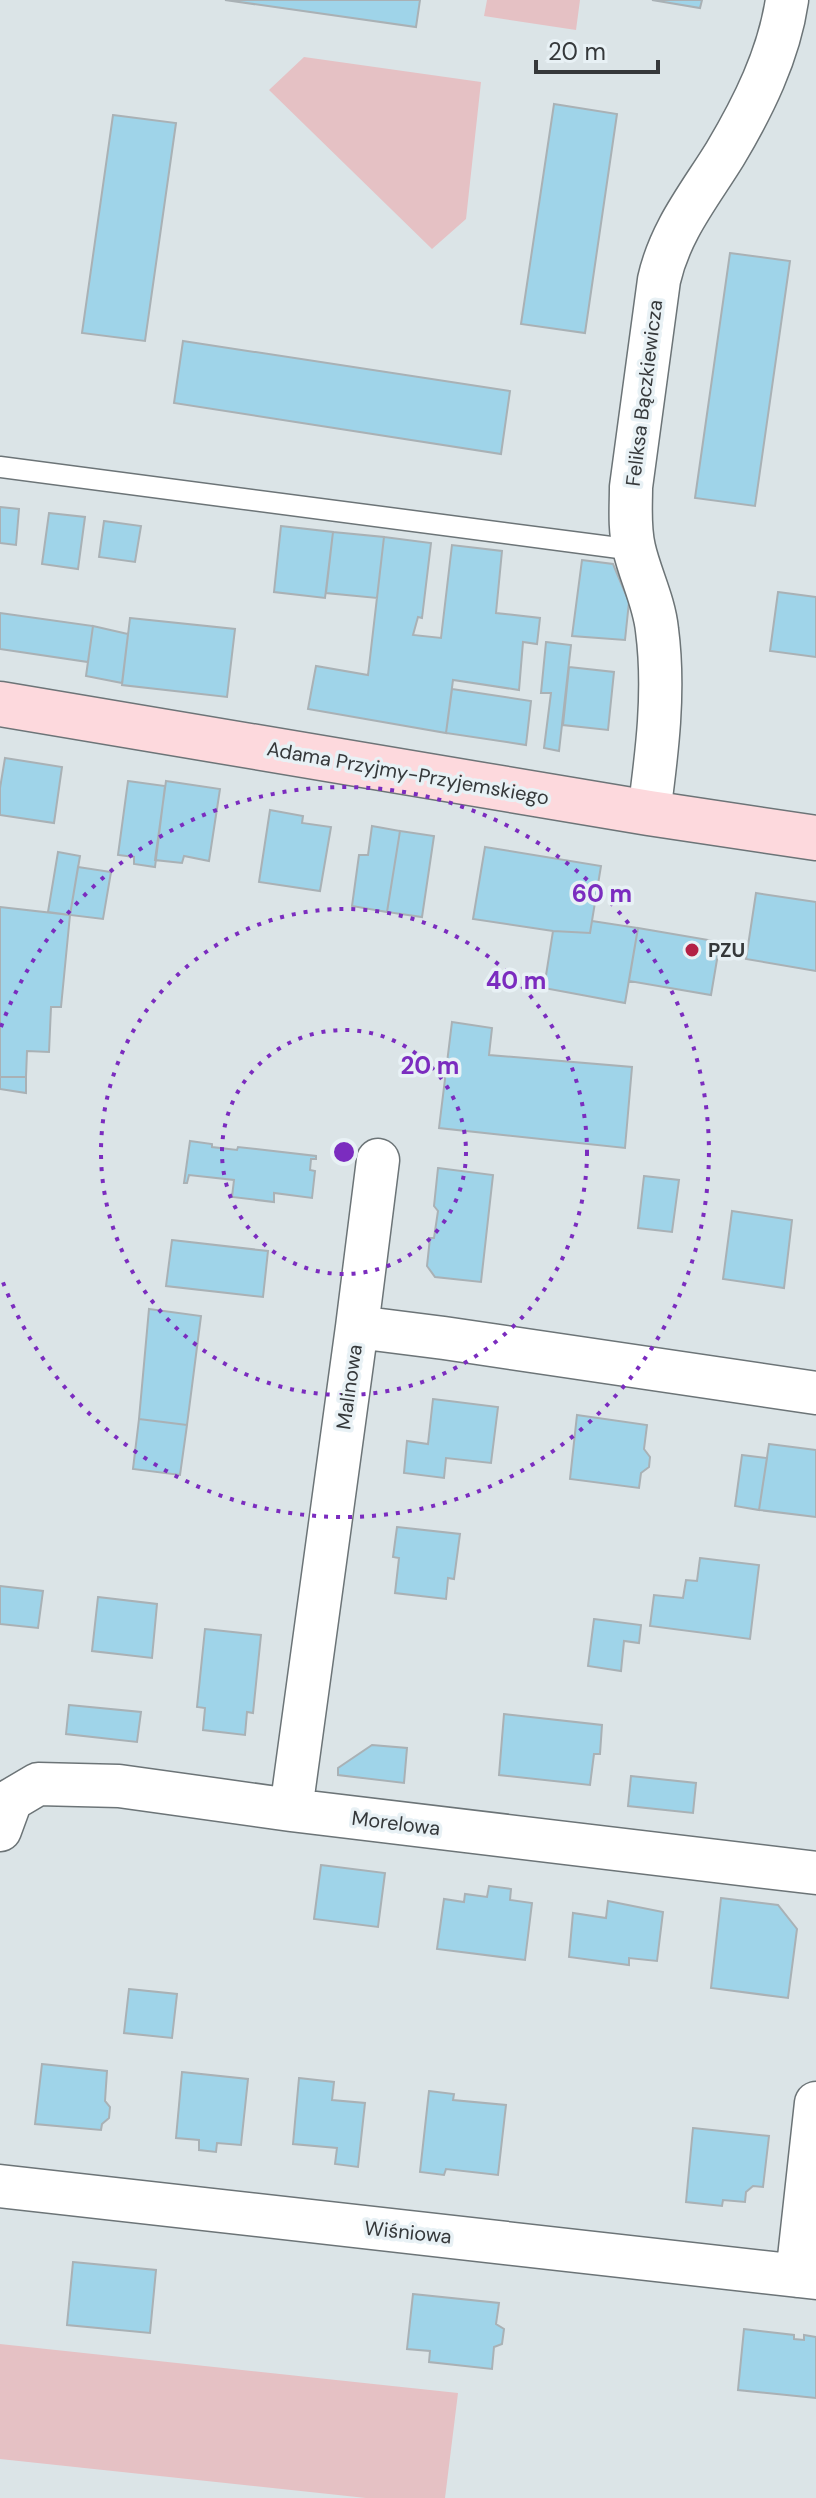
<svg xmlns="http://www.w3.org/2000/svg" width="816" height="2498" font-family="'DM Sans',sans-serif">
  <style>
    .green { fill: #e5c1c4 }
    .building { fill: #9fd4e9; stroke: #a9b1b5; stroke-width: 2 }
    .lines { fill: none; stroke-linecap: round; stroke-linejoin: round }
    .lane-casing { stroke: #6c7477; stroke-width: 23 }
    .street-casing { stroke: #6c7477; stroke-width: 45 }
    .secondary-casing { stroke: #6c7477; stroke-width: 47 }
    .lane { stroke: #fff; stroke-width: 20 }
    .street { stroke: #fff; stroke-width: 42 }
    .secondary { stroke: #fdd9dd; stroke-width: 44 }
    .ring { fill: none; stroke: #7b2cbf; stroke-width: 4; stroke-dasharray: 4 8 }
    .poi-dot { fill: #b32145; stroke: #e8f1f5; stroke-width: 3 }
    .labels { text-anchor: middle; stroke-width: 7; stroke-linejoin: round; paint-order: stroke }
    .street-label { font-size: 20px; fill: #35383a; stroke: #e8f1f5 }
    .poi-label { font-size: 20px; font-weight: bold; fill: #35383a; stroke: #e8f1f5; text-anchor: start }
    .centre { fill: #7b2cbf; stroke: #e8f1f5; stroke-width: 4 }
    .ring-label { font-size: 24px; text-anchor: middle; font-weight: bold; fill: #7b2cbf; stroke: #e8f1f5; stroke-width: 7; stroke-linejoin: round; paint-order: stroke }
  </style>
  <rect width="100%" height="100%" fill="#dbe4e7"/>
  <path class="green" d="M487,0H580L576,30L484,16Z
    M304,57L481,82L466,219L432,249L269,90Z
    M0,2344L458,2393L445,2498H366L0,2459Z"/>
  <path class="building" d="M225,0H420L416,27Z
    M652,0H702L700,8Z
    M554,104L617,114L585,333L521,324Z
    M113,115L176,123L145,341L82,333Z
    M730,253L790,261L755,506L695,498Z
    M183,341L510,391L501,454L174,403Z
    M0,507L19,509L16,545L0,543Z
    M49,513L85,517L78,569L42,564Z
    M104,521L141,526L135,562L99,557Z
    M281,526L333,532L325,598L274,592Z
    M333,532L384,537L377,598L326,593Z
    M384,537L431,543L422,618L418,617L413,635L441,638L452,545L502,551L496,613L540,618L537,644L523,642L519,690L453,680L446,733L308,709L316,666L368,675Z
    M582,560L613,564L629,602L625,640L572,636Z
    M778,592L816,597V657L770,651Z
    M0,613L93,626L88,662L0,649Z
    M130,618L235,629L227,697L122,685Z
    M93,626L128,634L122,683L86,676Z
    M546,642L571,645L559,751L544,748L551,693H541Z
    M569,667L614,672L608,730L563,725Z
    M452,689L531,701L526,745L446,733Z
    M5,758L62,767L54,823L0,815V788Z
    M128,781L165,786L155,867L134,864V857L118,855Z
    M166,781L220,789L209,861L184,856L182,863L155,860Z
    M270,810L303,816L302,823L331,827L320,891L259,882Z
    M372,826L400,831L387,912L352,906L359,855H368Z
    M400,831L434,836L422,917L387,912Z
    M485,847L601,866L590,933L553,931L473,919Z
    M58,852L80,856L70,915L48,912Z
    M78,867L111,872L103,919L70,915Z
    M756,893L816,902V971L746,959Z
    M0,907L70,915L61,1007H51L49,1052L27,1051L26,1077H0Z
    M592,921L638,928L625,1003L544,988L553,931L590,933Z
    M638,928L720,942L711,995L629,981Z
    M452,1022L492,1028L489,1055L632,1067L625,1148L439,1128Z
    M0,1077H26V1093L0,1089Z
    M190,1141L212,1144V1147L237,1150L238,1147L316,1156V1159H311L310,1170L315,1171L312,1198L274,1193V1202L232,1197L234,1180L189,1175L187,1183H184Z
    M438,1168L493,1175L481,1282L435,1277L427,1266L430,1238H434L438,1211L434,1206Z
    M644,1176L679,1180L672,1232L638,1228Z
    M732,1211L792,1220L784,1288L723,1279Z
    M172,1240L268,1251L263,1297L166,1286Z
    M149,1309L201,1316L187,1425L139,1419Z
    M433,1399L498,1407L491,1463L446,1458L444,1478L404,1473L407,1441L428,1444Z
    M577,1415L647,1425L644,1449L650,1457L649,1467L641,1473L639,1488L570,1479Z
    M139,1419L187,1425L180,1475L133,1469Z
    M769,1444L816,1450V1517L759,1510Z
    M742,1455L767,1458L759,1510L735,1506Z
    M397,1527L460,1534L454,1579L448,1578L446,1599L395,1593L399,1558L393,1557Z
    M700,1558L759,1565L750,1639L650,1626L654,1595L683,1598L686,1580L697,1581Z
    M0,1586L43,1591L38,1628L0,1624Z
    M98,1597L157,1604L152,1658L92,1651Z
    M594,1619L641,1625L639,1643L624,1641L621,1671L588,1666Z
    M205,1629L261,1635L253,1713L247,1712L245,1735L203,1730L205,1708L197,1707Z
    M69,1705L141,1712L137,1742L66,1734Z
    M504,1714L602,1725L600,1754H594L590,1785L499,1775Z
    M372,1745L407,1748L404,1783L338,1775V1768Z
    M631,1776L696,1783L693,1813L628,1806Z
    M321,1865L385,1873L378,1927L314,1919Z
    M489,1886L511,1889L510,1900L532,1903L525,1960L437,1949L444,1899L464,1902L465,1894L487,1897Z
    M721,1898L778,1905L797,1929L788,1998L711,1988Z
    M608,1901L663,1912L657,1961L629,1958V1965L569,1957L573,1913L606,1918Z
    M129,1989L177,1994L172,2038L124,2033Z
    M42,2064L107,2071L105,2101L110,2107L109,2118L102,2124L101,2130L35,2124Z
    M182,2072L248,2079L241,2145L217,2143L216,2152L199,2150V2140L176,2138Z
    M299,2078L334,2082L332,2100L365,2103L358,2167L335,2164L337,2148L293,2144Z
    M429,2091L454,2094L453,2100L506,2105L498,2175L446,2169L444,2175L420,2172Z
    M693,2128L769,2136L763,2187L753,2186L746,2192L745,2202L723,2200L722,2206L686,2202Z
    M73,2262L156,2270L150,2333L67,2325Z
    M413,2294L499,2303L496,2324L504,2329L502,2344L494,2347L492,2369L429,2362L430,2351L407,2349Z
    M744,2329L794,2335V2339L804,2340V2335L816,2337V2398L738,2390Z"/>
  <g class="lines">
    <g class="lane-casing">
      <path id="lane" d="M0,467L634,550"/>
    </g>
    <g class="street-casing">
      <path id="street" d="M649,813C657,753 665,691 657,630C654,601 640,575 634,548C629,527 631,507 631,487L659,280C670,231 699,196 725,154C753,107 779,55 787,0
        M357,1327L378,1160
        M291,1810L357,1327L444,1338L816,1393
        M0,1830L11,1800L38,1784L119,1786L291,1810L816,1873
        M0,2186L816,2278
        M797,2276L816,2103"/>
    </g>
    <g class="secondary-casing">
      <path id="secondary" d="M0,704L649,813L816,838"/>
    </g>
    <use href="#lane" class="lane"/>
    <use href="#street" class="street"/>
    <use href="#secondary" class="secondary"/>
  </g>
  <g class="ring">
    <circle cx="344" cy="1152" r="122"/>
    <circle cx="344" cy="1152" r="243"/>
    <path d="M1 1027A365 365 0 1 1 1 1277"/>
  </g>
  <circle class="poi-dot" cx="692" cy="950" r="8"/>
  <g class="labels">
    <g class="street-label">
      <text transform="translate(644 393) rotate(-83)" y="7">Feliksa Bączkiewicza</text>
      <text transform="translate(408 773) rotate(10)" y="7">Adama Przyjmy-Przyjemskiego</text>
      <text transform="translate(349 1387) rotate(-82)" y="7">Malinowa</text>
      <text transform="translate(396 1823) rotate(7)" y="7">Morelowa</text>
      <text transform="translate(408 2232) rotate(6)" y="7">Wiśniowa</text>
    </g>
    <g class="poi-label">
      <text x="708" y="957">PZU</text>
    </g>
  </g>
  <circle cx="344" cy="1152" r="12" class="centre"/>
  <g class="ring-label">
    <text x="602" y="902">60 m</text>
    <text x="516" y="989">40 m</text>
    <text x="430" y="1074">20 m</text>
  </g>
  <path d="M536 60v12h122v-12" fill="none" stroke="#35383a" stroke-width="4"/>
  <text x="548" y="60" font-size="24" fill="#35383a" stroke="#e8f1f5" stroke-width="6" paint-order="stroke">20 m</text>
</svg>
